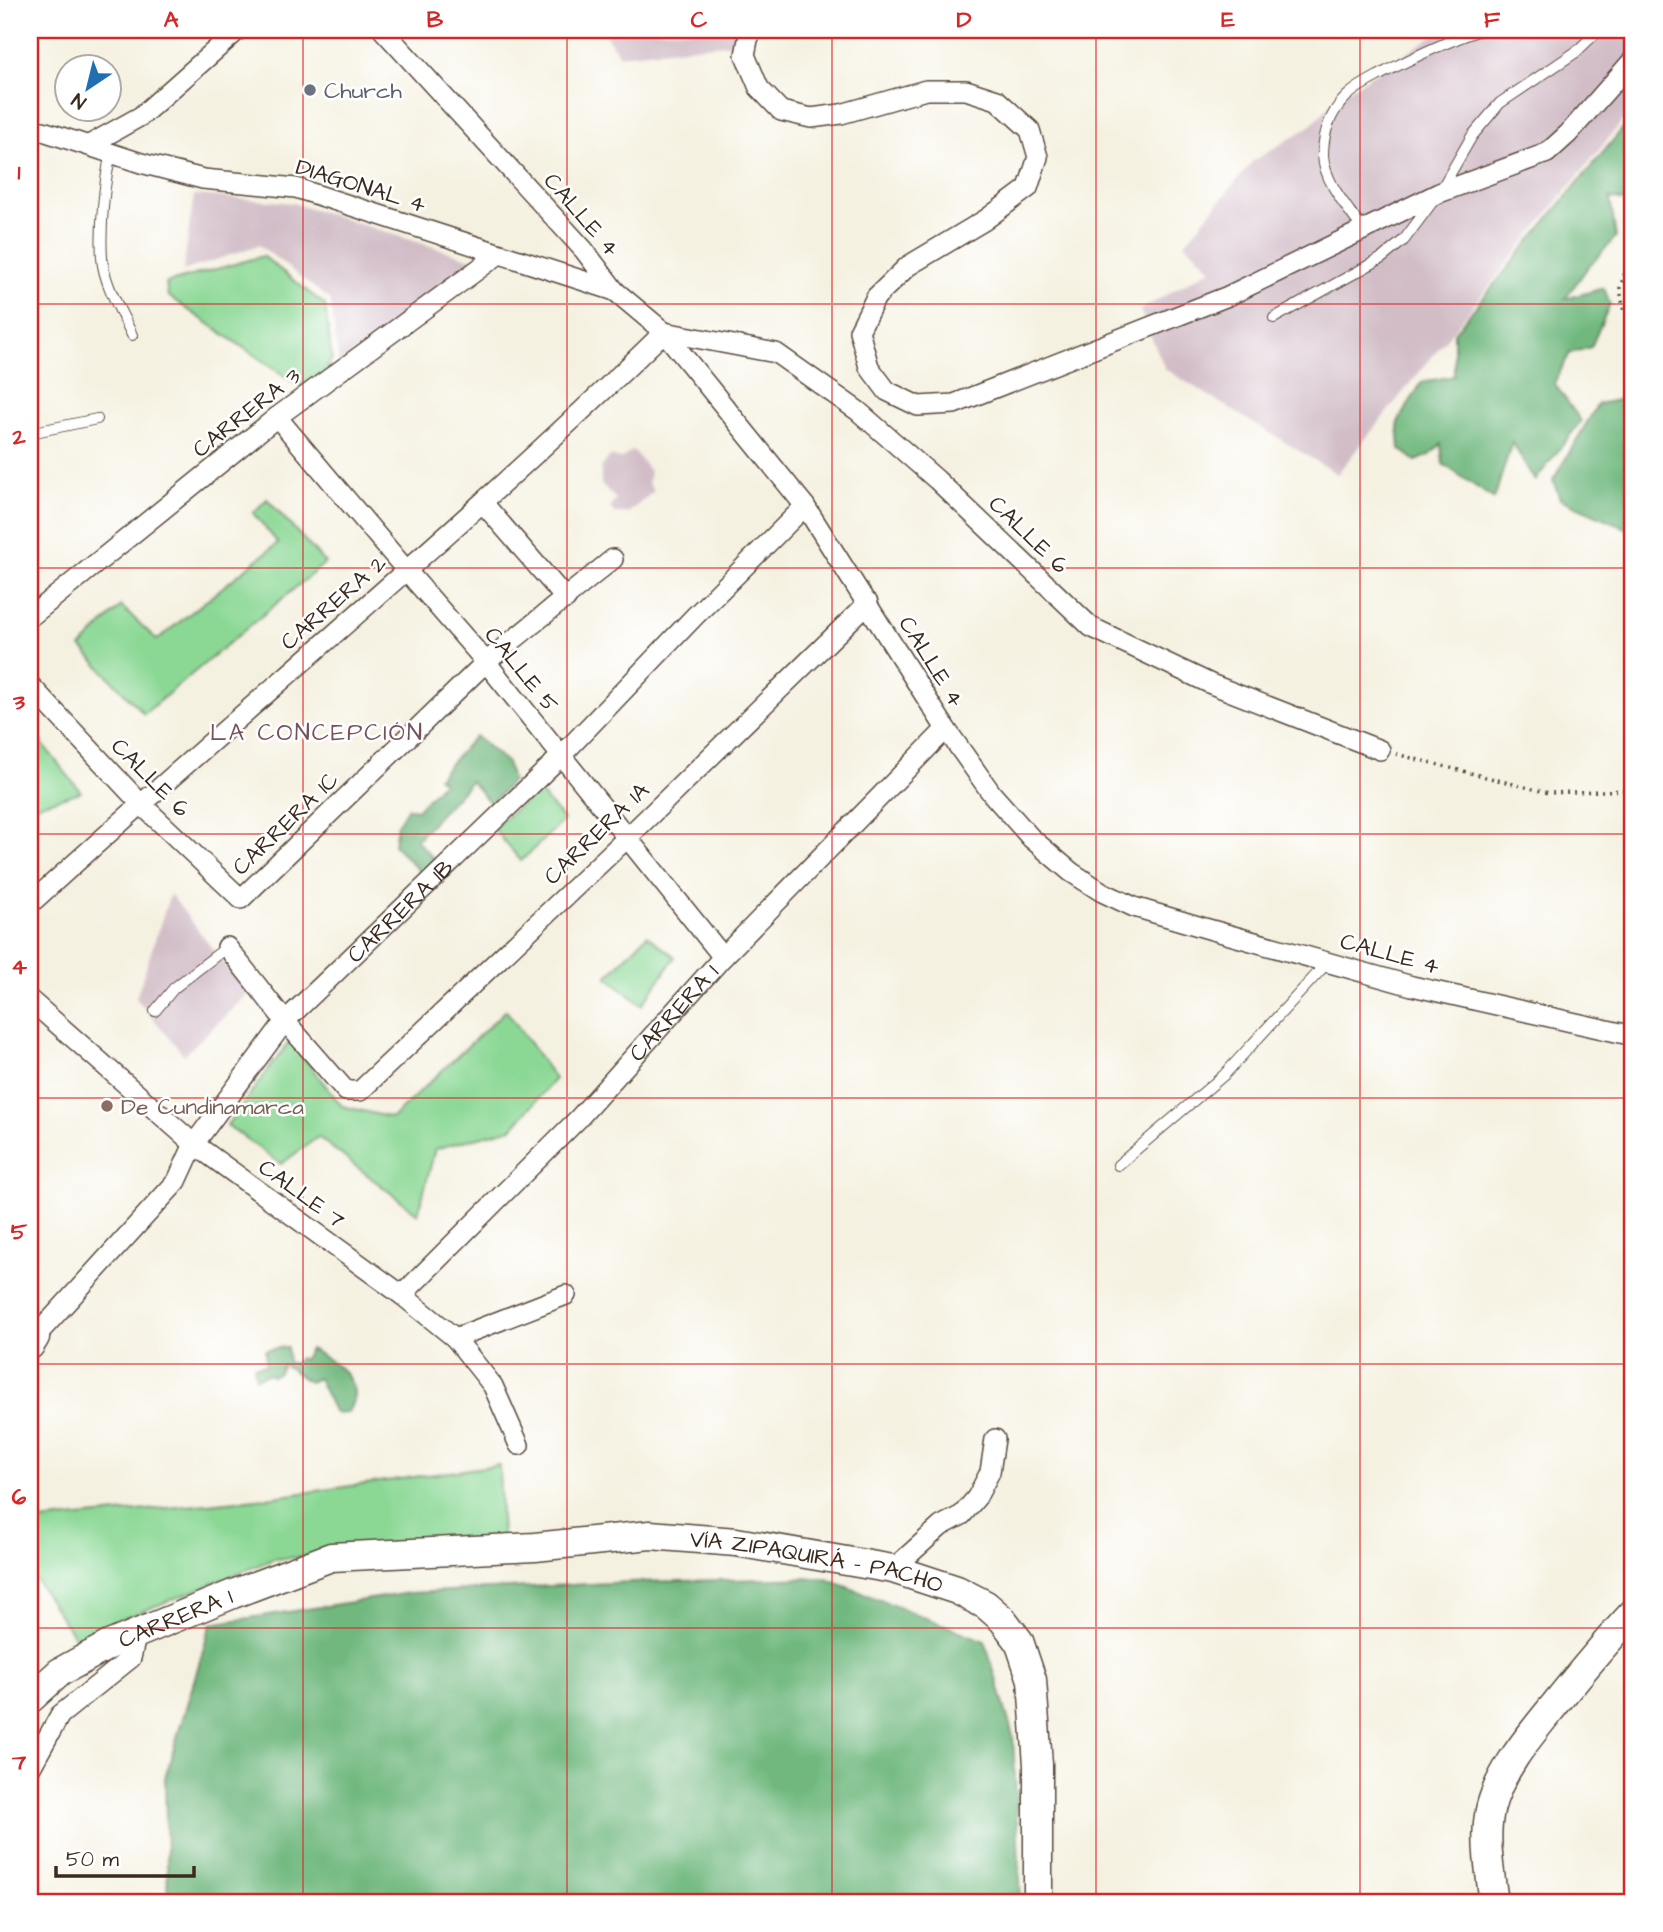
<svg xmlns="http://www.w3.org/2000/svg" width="1663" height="1932" font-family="'Architects Daughter',sans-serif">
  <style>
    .industrial { fill: #d2bdc7 }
    .green { fill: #8bd895; stroke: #63815a; stroke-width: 2 }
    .forest { fill: #70b87e; stroke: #56714e; stroke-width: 2 }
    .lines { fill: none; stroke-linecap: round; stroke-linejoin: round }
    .service-casing { stroke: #57483b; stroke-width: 12 }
    .minor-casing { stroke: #57483b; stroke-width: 22 }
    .secondary-casing { stroke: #57483b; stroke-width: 31 }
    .path { stroke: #57483b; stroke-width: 3.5; stroke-dasharray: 2 5; stroke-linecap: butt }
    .service { stroke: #fff; stroke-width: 10 }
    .minor { stroke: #fff; stroke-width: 19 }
    .secondary { stroke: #fff; stroke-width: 28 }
    .grid { fill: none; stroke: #d62828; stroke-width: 2; stroke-opacity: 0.55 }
    .worship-dot { fill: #6b7280; stroke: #fff; stroke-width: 2.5 }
    .education-dot { fill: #8d6e63; stroke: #fff; stroke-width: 2.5 }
    .labels { text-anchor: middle; stroke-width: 5; stroke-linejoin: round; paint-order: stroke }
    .worship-label { font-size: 23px; fill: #5b616d; stroke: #fff; text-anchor: start }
    .street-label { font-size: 23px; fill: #3b2a1e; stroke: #fff }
    .education-label { font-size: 23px; fill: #785e54; stroke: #fff; text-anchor: start }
    .neighbourhood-label { font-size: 24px; letter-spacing: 2px; fill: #76525c; stroke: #fff }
    .neatline { fill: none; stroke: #d62828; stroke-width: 2.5 }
    .grid-label { font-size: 23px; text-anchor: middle; font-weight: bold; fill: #d62828 }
  </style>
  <rect width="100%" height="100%" fill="#fff"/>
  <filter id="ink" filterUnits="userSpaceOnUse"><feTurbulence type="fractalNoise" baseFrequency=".0143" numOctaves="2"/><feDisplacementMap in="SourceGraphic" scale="14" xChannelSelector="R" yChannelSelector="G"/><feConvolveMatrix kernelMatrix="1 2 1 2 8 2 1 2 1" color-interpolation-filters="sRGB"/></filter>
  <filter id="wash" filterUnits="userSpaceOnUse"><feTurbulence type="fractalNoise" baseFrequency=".00686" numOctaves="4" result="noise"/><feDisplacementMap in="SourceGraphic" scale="28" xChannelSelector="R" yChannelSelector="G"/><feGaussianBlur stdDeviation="1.57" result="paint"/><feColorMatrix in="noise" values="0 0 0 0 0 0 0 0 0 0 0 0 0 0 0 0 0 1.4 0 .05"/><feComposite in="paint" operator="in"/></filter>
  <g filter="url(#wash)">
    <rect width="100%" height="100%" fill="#f5f1e1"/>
    <path class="industrial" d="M602,30H756L733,43L619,55Z
      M1442,30H1633V108L1337,474L1165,369L1140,310L1211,269L1185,243L1253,161L1309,127L1338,97Z
      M194,195L293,203L478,261L339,363L330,300L259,245L183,271Z
      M633,450L650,471L648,483L654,491L628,513H615L610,508L616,499L601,484V468L610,456L621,459Z
      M170,894L248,994L184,1055L136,998Z"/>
    <path class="green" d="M263,256L325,305L332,359L325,371L301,387L168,296L166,283Z
      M267,499L325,563L144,714L81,647L121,606L157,640L278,543L253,513Z
      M30,728L81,792L30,807Z
      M538,791L564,820L521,861L493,828Z
      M647,935L675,957L642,1005L607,977Z
      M506,1010L555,1079L512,1128L435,1149L418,1214L318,1137L281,1164L227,1125L290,1041L342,1106L392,1118Z
      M499,1465L502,1542L274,1559L75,1638L35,1579L30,1574V1522L267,1498Z"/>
    <path class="forest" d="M1633,116V203L1610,198L1616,237L1588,267L1565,299L1604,288L1610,304L1591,347L1570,353L1554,383L1581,421L1535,481L1512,442L1494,499L1443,464L1441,444L1430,455L1416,461L1400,449L1398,422L1422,382L1454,376V333Z
      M1633,397V531L1560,499L1553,480L1598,404Z
      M475,736L507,763L512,781L491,804L471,781L416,840L437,862L423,875L394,845L397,824L408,808L417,810L443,782L438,777Z
      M287,1347L288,1362L294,1364L299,1358L303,1360L310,1349C327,1358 355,1373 354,1396C354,1401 350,1408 348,1412L335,1413L318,1378L309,1382L283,1364L279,1373L272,1376L268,1374L256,1378L254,1366L266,1365L265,1350Z
      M824,1578L985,1641L1013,1736L1021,1902H168L165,1778L211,1624L409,1593L631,1582Z"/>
  </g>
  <g filter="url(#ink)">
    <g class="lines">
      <g class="service-casing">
        <path id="service" d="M111,153C104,183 100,227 102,258C104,284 121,311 132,335
          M1363,230C1348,208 1324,182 1323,155C1323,133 1331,112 1346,97C1358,85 1373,79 1387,71C1418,55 1448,41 1480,30
          M1274,318L1382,258L1404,240L1439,193L1472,136L1500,103L1576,52L1599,30
          M30,433L97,419
          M155,1011L174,988L227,947
          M1118,1165L1224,1075L1328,962"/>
      </g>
      <g class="minor-casing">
        <g id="minor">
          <path d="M383,30L584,250L615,291L664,332L805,506L946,729L992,794L1031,838L1071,872L1102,892L1134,907L1205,928L1412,986L1625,1034"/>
          <path d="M750,30L745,55L759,88L781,111L811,118L841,114L926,90H966L997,100L1030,130L1038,157L1028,188L985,220L908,266L876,297L859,331L869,367L887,391L918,406L954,404L1228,296L1439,193L1547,153L1568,134L1633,60"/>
          <path d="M30,131H43L141,163L203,179L296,188L615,291"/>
          <path d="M89,145L141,116L238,30"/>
          <path d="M277,417L406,570L486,662L723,957"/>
          <path d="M483,503L566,599"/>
          <path d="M30,617L277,417L499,254"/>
          <path d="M30,685L140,803L241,899L486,662L613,559"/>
          <path d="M30,904C240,712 461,531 664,332L776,353L858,411L937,480L1091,627L1211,684L1380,750"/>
          <path d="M227,947L285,1021L346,1091H360L628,837L868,603"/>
          <path d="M30,1000L194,1144L402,1295L455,1338L493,1386L519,1445"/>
          <path id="s1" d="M402,1295L578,1119L723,957L946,729"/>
          <path id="s2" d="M35,1337L177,1181L194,1144L285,1021L561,756L694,617L805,506"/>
          <path d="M455,1338L566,1295"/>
          <path d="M893,1569L941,1526L962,1515L977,1497L990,1472L995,1439"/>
          <path d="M30,1769L60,1715L131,1658L137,1633"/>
        </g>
      </g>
      <g class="secondary-casing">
        <g id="secondary">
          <path d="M30,1329L35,1337L30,1345"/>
          <path id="s3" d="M30,1699L60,1672L109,1645L233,1594L331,1557L535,1547L650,1535L736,1542L893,1569L957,1590L986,1605L1003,1620L1019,1641L1032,1680L1038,1765V1902"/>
          <path d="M1494,1902C1490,1873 1483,1835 1491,1806C1502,1767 1531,1734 1556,1703C1581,1672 1606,1642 1633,1613"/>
        </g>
      </g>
      <path class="path" d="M1633,247L1620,288L1624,313L1633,319
        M1396,754L1549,793L1630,790L1633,787"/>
      <use href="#service" class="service"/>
      <use href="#minor" class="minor"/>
      <use href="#secondary" class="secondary"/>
    </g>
  </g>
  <path class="grid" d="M303,30V1902M567,30V1902M832,30V1902M1096,30V1902M1360,30V1902M30,304H1633M30,568H1633M30,834H1633M30,1098H1633M30,1364H1633M30,1628H1633"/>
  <circle class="worship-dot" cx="310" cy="90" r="7"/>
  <circle class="education-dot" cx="107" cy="1106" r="7"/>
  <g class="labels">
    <g class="worship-label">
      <text x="324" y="98">Church</text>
    </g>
    <g class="street-label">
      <text transform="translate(361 185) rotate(17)" y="8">DIAGONAL 4</text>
      <text transform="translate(582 214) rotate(49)" y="8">CALLE 4</text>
      <text transform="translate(246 412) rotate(-38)" y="8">CARRERA 3</text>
      <text transform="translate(1029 534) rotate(44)" y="8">CALLE 6</text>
      <text transform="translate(333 602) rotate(-41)" y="8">CARRERA 2</text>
      <text transform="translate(932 661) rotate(58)" y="8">CALLE 4</text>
      <text transform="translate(522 669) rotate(51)" y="8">CALLE 5</text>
      <text transform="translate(151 777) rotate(45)" y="8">CALLE 6</text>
      <text transform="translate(285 823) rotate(-44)" y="8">CARRERA 1C</text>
      <text transform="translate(596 833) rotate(-44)" y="8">CARRERA 1A</text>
      <text dy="8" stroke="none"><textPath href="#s2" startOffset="564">CARRERA 1B</textPath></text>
      <text transform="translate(1390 953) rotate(15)" y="8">CALLE 4</text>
      <text dy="8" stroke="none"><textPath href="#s1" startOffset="392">CARRERA 1</textPath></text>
      <text transform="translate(302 1193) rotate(36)" y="8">CALLE 7</text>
      <text dy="8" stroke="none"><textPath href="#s3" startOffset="824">VÍA ZIPAQUIRÁ - PACHO</textPath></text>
      <text dy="8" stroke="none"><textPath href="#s3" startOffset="168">CARRERA 1</textPath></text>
    </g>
    <g class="education-label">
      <text x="121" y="1114">De Cundinamarca</text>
    </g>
    <g class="neighbourhood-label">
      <text x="317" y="740">LA CONCEPCIÓN</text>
    </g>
  </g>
  <rect width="1663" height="1932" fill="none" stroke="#fff" stroke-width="77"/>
  <g transform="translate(88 88) rotate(215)"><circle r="33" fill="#ffffff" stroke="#b1aaa5" stroke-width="2"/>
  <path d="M0-5L12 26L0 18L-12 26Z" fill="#1f6fb2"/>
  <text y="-10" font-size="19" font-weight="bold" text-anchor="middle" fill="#3b2a1e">N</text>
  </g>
  <path d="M56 1866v10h138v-10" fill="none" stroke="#3b2a1e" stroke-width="3.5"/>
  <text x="66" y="1866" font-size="21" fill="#3b2a1e" stroke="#ffffff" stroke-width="5" paint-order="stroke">50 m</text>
  <rect x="38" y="38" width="1586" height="1856" class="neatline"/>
  <g class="grid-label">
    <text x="171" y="27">A</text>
    <text x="435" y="27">B</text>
    <text x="699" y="27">C</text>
    <text x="964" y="27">D</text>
    <text x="1228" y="27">E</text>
    <text x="1492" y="27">F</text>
    <text x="19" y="179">1</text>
    <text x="19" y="444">2</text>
    <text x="19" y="709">3</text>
    <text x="19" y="974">4</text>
    <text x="19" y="1239">5</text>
    <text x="19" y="1504">6</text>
    <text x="19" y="1769">7</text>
  </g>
</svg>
